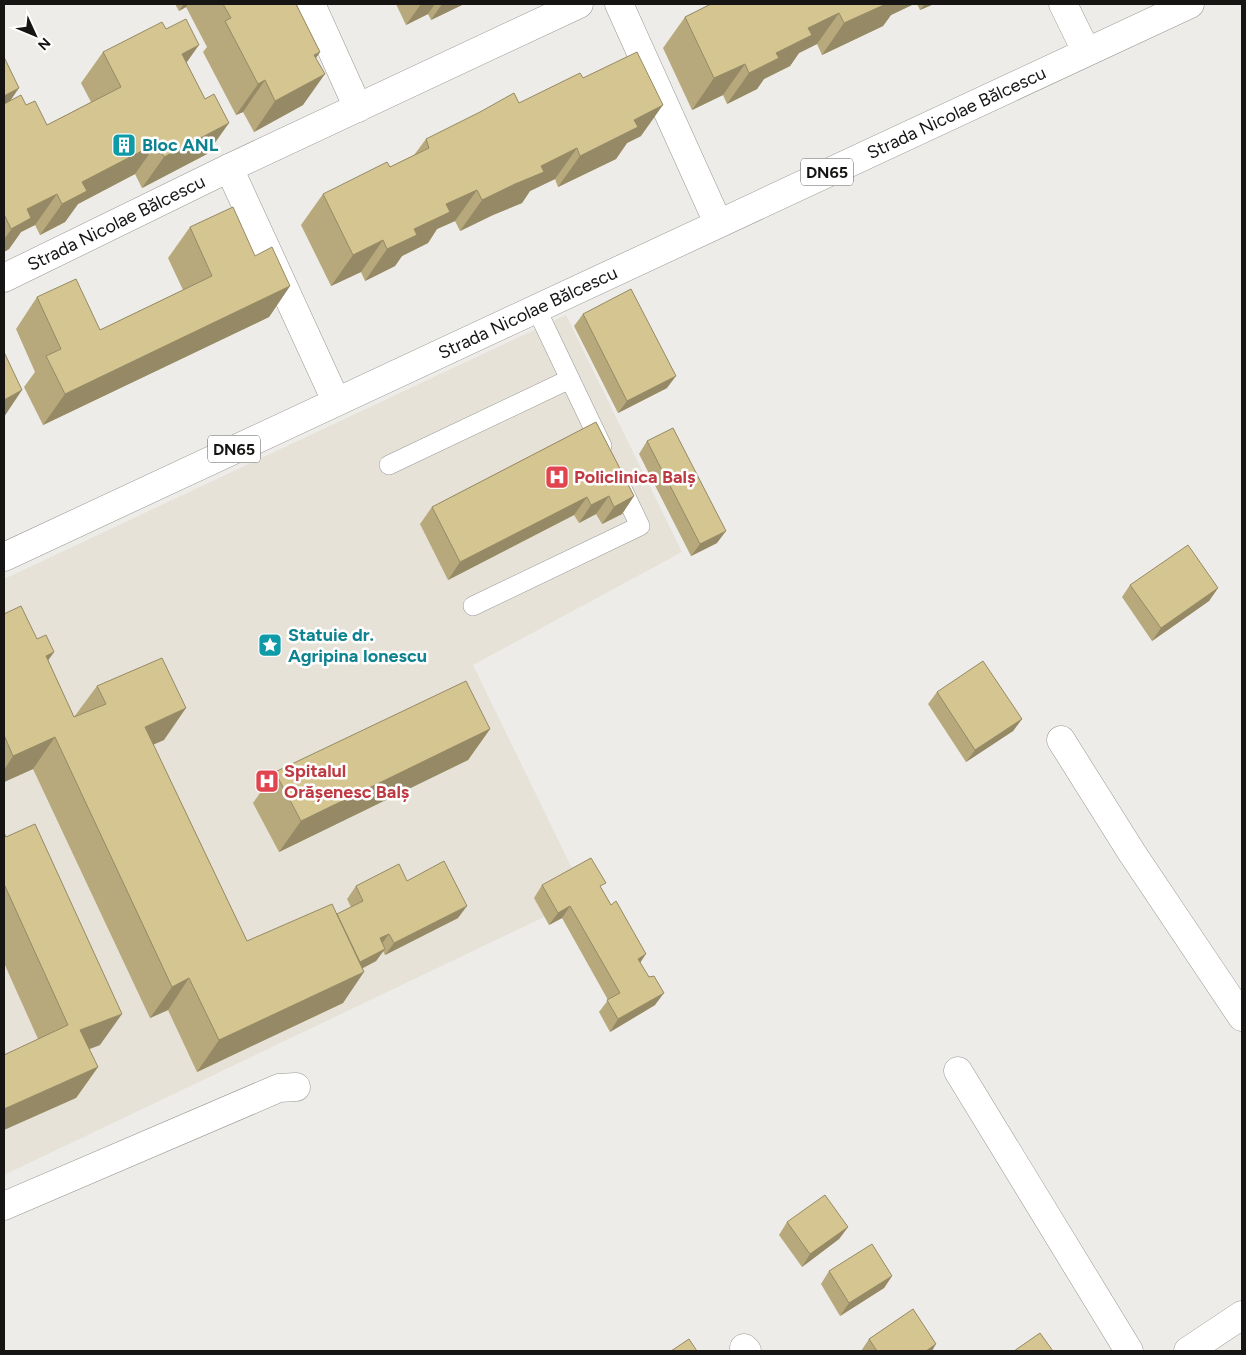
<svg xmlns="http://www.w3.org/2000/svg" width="1246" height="1355" font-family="Figtree,sans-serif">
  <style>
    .built { fill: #e6e2d7 }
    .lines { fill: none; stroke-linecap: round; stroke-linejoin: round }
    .service-casing { stroke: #989794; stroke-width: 20 }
    .minor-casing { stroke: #989794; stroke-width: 29 }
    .primary-casing { stroke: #989794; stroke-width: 29 }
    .service { stroke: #fff; stroke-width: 19 }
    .minor { stroke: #fff; stroke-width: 28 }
    .primary { stroke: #fff; stroke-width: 28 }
    .wall { fill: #b7a97c }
    .shaded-wall { fill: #958a65 }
    .building { fill: #d5c590; stroke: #958a65 }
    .labels { text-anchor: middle; stroke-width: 5; stroke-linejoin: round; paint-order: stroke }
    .shield { fill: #fff; stroke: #5c5b5a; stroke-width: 1 }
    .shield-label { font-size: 16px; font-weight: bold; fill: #161514 }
    .street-label { font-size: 18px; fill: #161514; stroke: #fff }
    .culture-label { font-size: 18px; font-weight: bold; fill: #0d838f; stroke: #fff; text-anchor: start }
    .health-label { font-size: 18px; font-weight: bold; fill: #be3a42; stroke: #fff; text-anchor: start }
  </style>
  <rect width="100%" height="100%" fill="#edece8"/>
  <path class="built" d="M566,315L682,552L473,665L586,897L4,1175V579Z"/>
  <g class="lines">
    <g class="service-casing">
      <path id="service" d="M536,308L602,446
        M389,465L570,379
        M473,606L640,526L618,480"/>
    </g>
    <g class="minor-casing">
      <g id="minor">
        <path d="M311,4L358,108"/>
        <path d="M619,4L718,223"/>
        <path d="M1063,4L1086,51"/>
        <path d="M229,168L336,401"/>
        <path id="s1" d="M4,278L229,168L579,4"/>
        <path d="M1061,740L1132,853L1242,1017"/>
        <path d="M958,1071L1129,1351"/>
        <path d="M4,1206L279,1088L296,1087"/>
        <path d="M744,1348L747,1351"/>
        <path d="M1188,1351L1242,1315"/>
      </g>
    </g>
    <g class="primary-casing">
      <g id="primary">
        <path id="s2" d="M4,557L1190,4"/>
      </g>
    </g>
    <use href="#service" class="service"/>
    <use href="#minor" class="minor"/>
    <use href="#primary" class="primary"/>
  </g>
  <path class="wall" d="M175,4H296L320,52L316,58L303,105L254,132L243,112L236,115L203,52L207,47L186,7L179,11Z
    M396,4H464L431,20L428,14L406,25Z
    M711,4H914L891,15L883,26L822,55L817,44L799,53L790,66L764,79L757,89L727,104L723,95L692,110L663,48L685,17Z
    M917,4H934L920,10Z
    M103,52L187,63L207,154L142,188L135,174L78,204L65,222L40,235L35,225L21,232L9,249L4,252V57L10,101L26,105L47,125L91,102L81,83Z
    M583,78L641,136L627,143L616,159L558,187L555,179L530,191L522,203L493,215L460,231L455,221L437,229L428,243L402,256L395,266L365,281L361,272L331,286L301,225L323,194L390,167L414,155L426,139Z
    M190,227L255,256L290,286L269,317L43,425L24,387L35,372L16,329L37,297L100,330L183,290L168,258Z
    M583,314L667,388L618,413L574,326Z
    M596,422L634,496L622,514L602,524L596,514L579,523L574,515L448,580L420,524L432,507Z
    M647,441L717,543L691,556L639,454Z
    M1130,585L1218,588L1209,601L1152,641L1122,597Z
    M4,614L54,652L48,660L74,717L97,686L164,740L153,744L247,941L337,914L351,907L347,899L356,886L407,881L458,918L385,955L383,951L376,961L363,968L343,1003L197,1072L168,1010L150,1018L33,769L4,782Z
    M937,692L1022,719L1013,731L966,762L928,704Z
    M490,729L468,760L279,852L253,803L275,772Z
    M4,833L100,1045L89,1049L98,1067L76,1098L38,1039L4,963Z
    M542,885L602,889L640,962L655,1005L610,1032L599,1012L608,1000L562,918L549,925L534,898Z
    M787,1222L848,1227L839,1239L802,1267L779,1235Z
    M829,1271L892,1276L884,1288L840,1316L821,1284Z
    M869,1339L932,1351H861Z"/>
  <path class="shaded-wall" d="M184,4H188L186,7L179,11Z
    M421,4H435L428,14L406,25Z
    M442,4H464L431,20Z
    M886,4H914L891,15L883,26L822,55L844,23Z
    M925,4H934L920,10Z
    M839,13L817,44L799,53L790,66L764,79L757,89L727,104L749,73L808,28Z
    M199,45L177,76L182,54Z
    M320,52L299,83L314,55Z
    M745,64L723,95L692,110L714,78Z
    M325,74L303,105L254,132L275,101Z
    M265,80L243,112L236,115L258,84Z
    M19,88L4,110V96Z
    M663,105L641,136L627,143L616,159L558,187L580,156L634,120Z
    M229,123L207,154L142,188L164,157Z
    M157,143L135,174L78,204L65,222L40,235L62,204L82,182Z
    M577,148L555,179L530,191L522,203L493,215L460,231L482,200L541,166Z
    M477,190L455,221L437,229L428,243L402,256L395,266L365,281L387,249L446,204Z
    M57,194L35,225L21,232L9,249L4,252V239L27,209Z
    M383,240L361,272L331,286L353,255Z
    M290,286L269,317L43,425L65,394Z
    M676,376L667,388L618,413L627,401Z
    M22,390L4,417V400Z
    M609,496L596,514L579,523L591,505Z
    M634,496L622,514L602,524L614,507Z
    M587,497L574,515L448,580L460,562Z
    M726,531L717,543L691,556L700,544Z
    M1218,588L1209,601L1152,641L1161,628Z
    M54,652L32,683L46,656Z
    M186,708L164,740L123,758L145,727Z
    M1022,719L1013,731L966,762L975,750Z
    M490,729L468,760L279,852L301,821Z
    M55,737L33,769L4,782V770L13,756Z
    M467,906L458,918L385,955L394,943Z
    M570,906L562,918L549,925L558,913Z
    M389,934L380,946V938Z
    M385,949L376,961L342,979L350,966Z
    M646,954L638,966V959Z
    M364,972L343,1003L197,1072L219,1040Z
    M189,978L168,1010L150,1018L172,987Z
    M664,993L655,1005L610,1032L618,1019Z
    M122,1014L100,1045L58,1061L80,1030Z
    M98,1067L76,1098L4,1130V1109Z
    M848,1227L839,1239L802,1267L810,1254Z
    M892,1276L884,1288L840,1316L849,1303Z
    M936,1344L932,1351H926Z"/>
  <path class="building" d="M223,4H296L320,52L314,55L325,74L275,101L265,80L258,84L225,21L231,18Z
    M711,4H886L844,23L839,13L808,28L812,35L776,53L779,58L749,73L745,64L714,78L685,17Z
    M186,19L199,45L182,54L205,99L214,94L229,123L164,157L157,143L82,182L87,191L62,204L57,194L27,209L31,218L11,229L4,214V104L21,95L26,105L35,101L47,125L121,87L103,52L162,22L166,29Z
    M637,52L663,105L634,120L638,127L580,156L577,148L541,166L544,172L515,184L482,200L477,190L446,204L450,212L414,229L417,235L387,249L383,240L353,255L323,194L387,162L390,167L429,148L426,139L480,112L514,93L519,103L580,73L583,78Z
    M4,57L19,88L4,96Z
    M233,207L255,256L272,247L290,286L65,394L46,356L61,349L37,297L76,279L100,330L212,276L190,227Z
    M631,289L676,376L627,401L583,314Z
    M4,352L22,390L4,400Z
    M596,422L634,496L614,507L609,496L591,505L587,497L460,562L432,507Z
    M673,428L726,531L700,544L647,441Z
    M1188,545L1218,588L1161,628L1130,585Z
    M21,606L37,639L46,635L54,652L46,656L74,717L106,704L97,686L162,658L186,708L145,727L247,941L332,904L364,972L219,1040L189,978L172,987L55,737L13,756L4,735V614Z
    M983,661L1022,719L975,750L937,692Z
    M466,681L490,729L301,821L275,772Z
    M35,824L122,1014L80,1030L98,1067L4,1109V1055L68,1025L4,884V833L6,837Z
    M591,858L606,883L600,886L611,905L616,901L646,954L638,959L649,977L654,976L664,993L618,1019L607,1000L620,993L570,906L558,913L542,885Z
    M444,861L467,906L394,943L389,934L380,938L385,949L360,962L337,914L363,901L356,886L399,864L407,881Z
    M825,1195L848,1227L810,1254L787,1222Z
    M872,1244L892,1276L849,1303L829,1271Z
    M913,1309L936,1344L926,1351H877L869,1339Z
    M1040,1333L1053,1351H1014Z
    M689,1339L697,1351H671Z"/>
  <defs>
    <g id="building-square" transform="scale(1.25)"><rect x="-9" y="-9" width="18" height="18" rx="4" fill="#0f9aa8" stroke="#fff"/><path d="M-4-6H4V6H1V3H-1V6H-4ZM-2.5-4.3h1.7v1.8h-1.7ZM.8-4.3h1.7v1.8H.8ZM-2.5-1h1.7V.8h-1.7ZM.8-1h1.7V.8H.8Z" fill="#fff"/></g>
    <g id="hospital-square" transform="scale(1.25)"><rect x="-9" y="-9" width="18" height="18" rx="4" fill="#e0444e" stroke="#fff"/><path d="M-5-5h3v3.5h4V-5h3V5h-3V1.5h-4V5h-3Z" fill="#fff"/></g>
    <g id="sight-square" transform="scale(1.25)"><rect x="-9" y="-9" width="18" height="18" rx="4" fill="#0f9aa8" stroke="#fff"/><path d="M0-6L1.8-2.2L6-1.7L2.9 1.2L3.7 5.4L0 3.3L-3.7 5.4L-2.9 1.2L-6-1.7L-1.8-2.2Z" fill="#fff"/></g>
  </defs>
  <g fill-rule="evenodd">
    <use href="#building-square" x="124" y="145"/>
    <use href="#hospital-square" x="557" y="477"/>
    <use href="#sight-square" x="270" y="645"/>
    <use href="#hospital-square" x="267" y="781"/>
  </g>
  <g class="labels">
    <g class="shield">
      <rect x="801" y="158.5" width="52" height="27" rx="4"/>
      <rect x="208" y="435.5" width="52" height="27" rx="4"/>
    </g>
    <g class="shield-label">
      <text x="827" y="178">DN65</text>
      <text x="234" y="455">DN65</text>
    </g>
    <g class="street-label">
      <text dy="6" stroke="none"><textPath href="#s2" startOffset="1051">Strada Nicolae Bălcescu</textPath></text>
      <text dy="6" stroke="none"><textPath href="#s1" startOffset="125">Strada Nicolae Bălcescu</textPath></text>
      <text dy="6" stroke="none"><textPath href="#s2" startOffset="578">Strada Nicolae Bălcescu</textPath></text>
    </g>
    <g class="culture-label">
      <text x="142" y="151">Bloc ANL</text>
      <text x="288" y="641">Statuie dr.<tspan x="288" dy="21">Agripina Ionescu</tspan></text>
    </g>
    <g class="health-label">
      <text x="574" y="483">Policlinica Balș</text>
      <text x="284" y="777">Spitalul<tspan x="284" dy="21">Orășenesc Balș</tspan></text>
    </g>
  </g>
  <rect width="1246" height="1355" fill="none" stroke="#161514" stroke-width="10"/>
  <g transform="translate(35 35) rotate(134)" stroke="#ffffff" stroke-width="4" paint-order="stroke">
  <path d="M0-4L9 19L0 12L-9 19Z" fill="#161514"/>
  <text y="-8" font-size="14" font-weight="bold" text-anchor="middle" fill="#161514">N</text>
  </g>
</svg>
